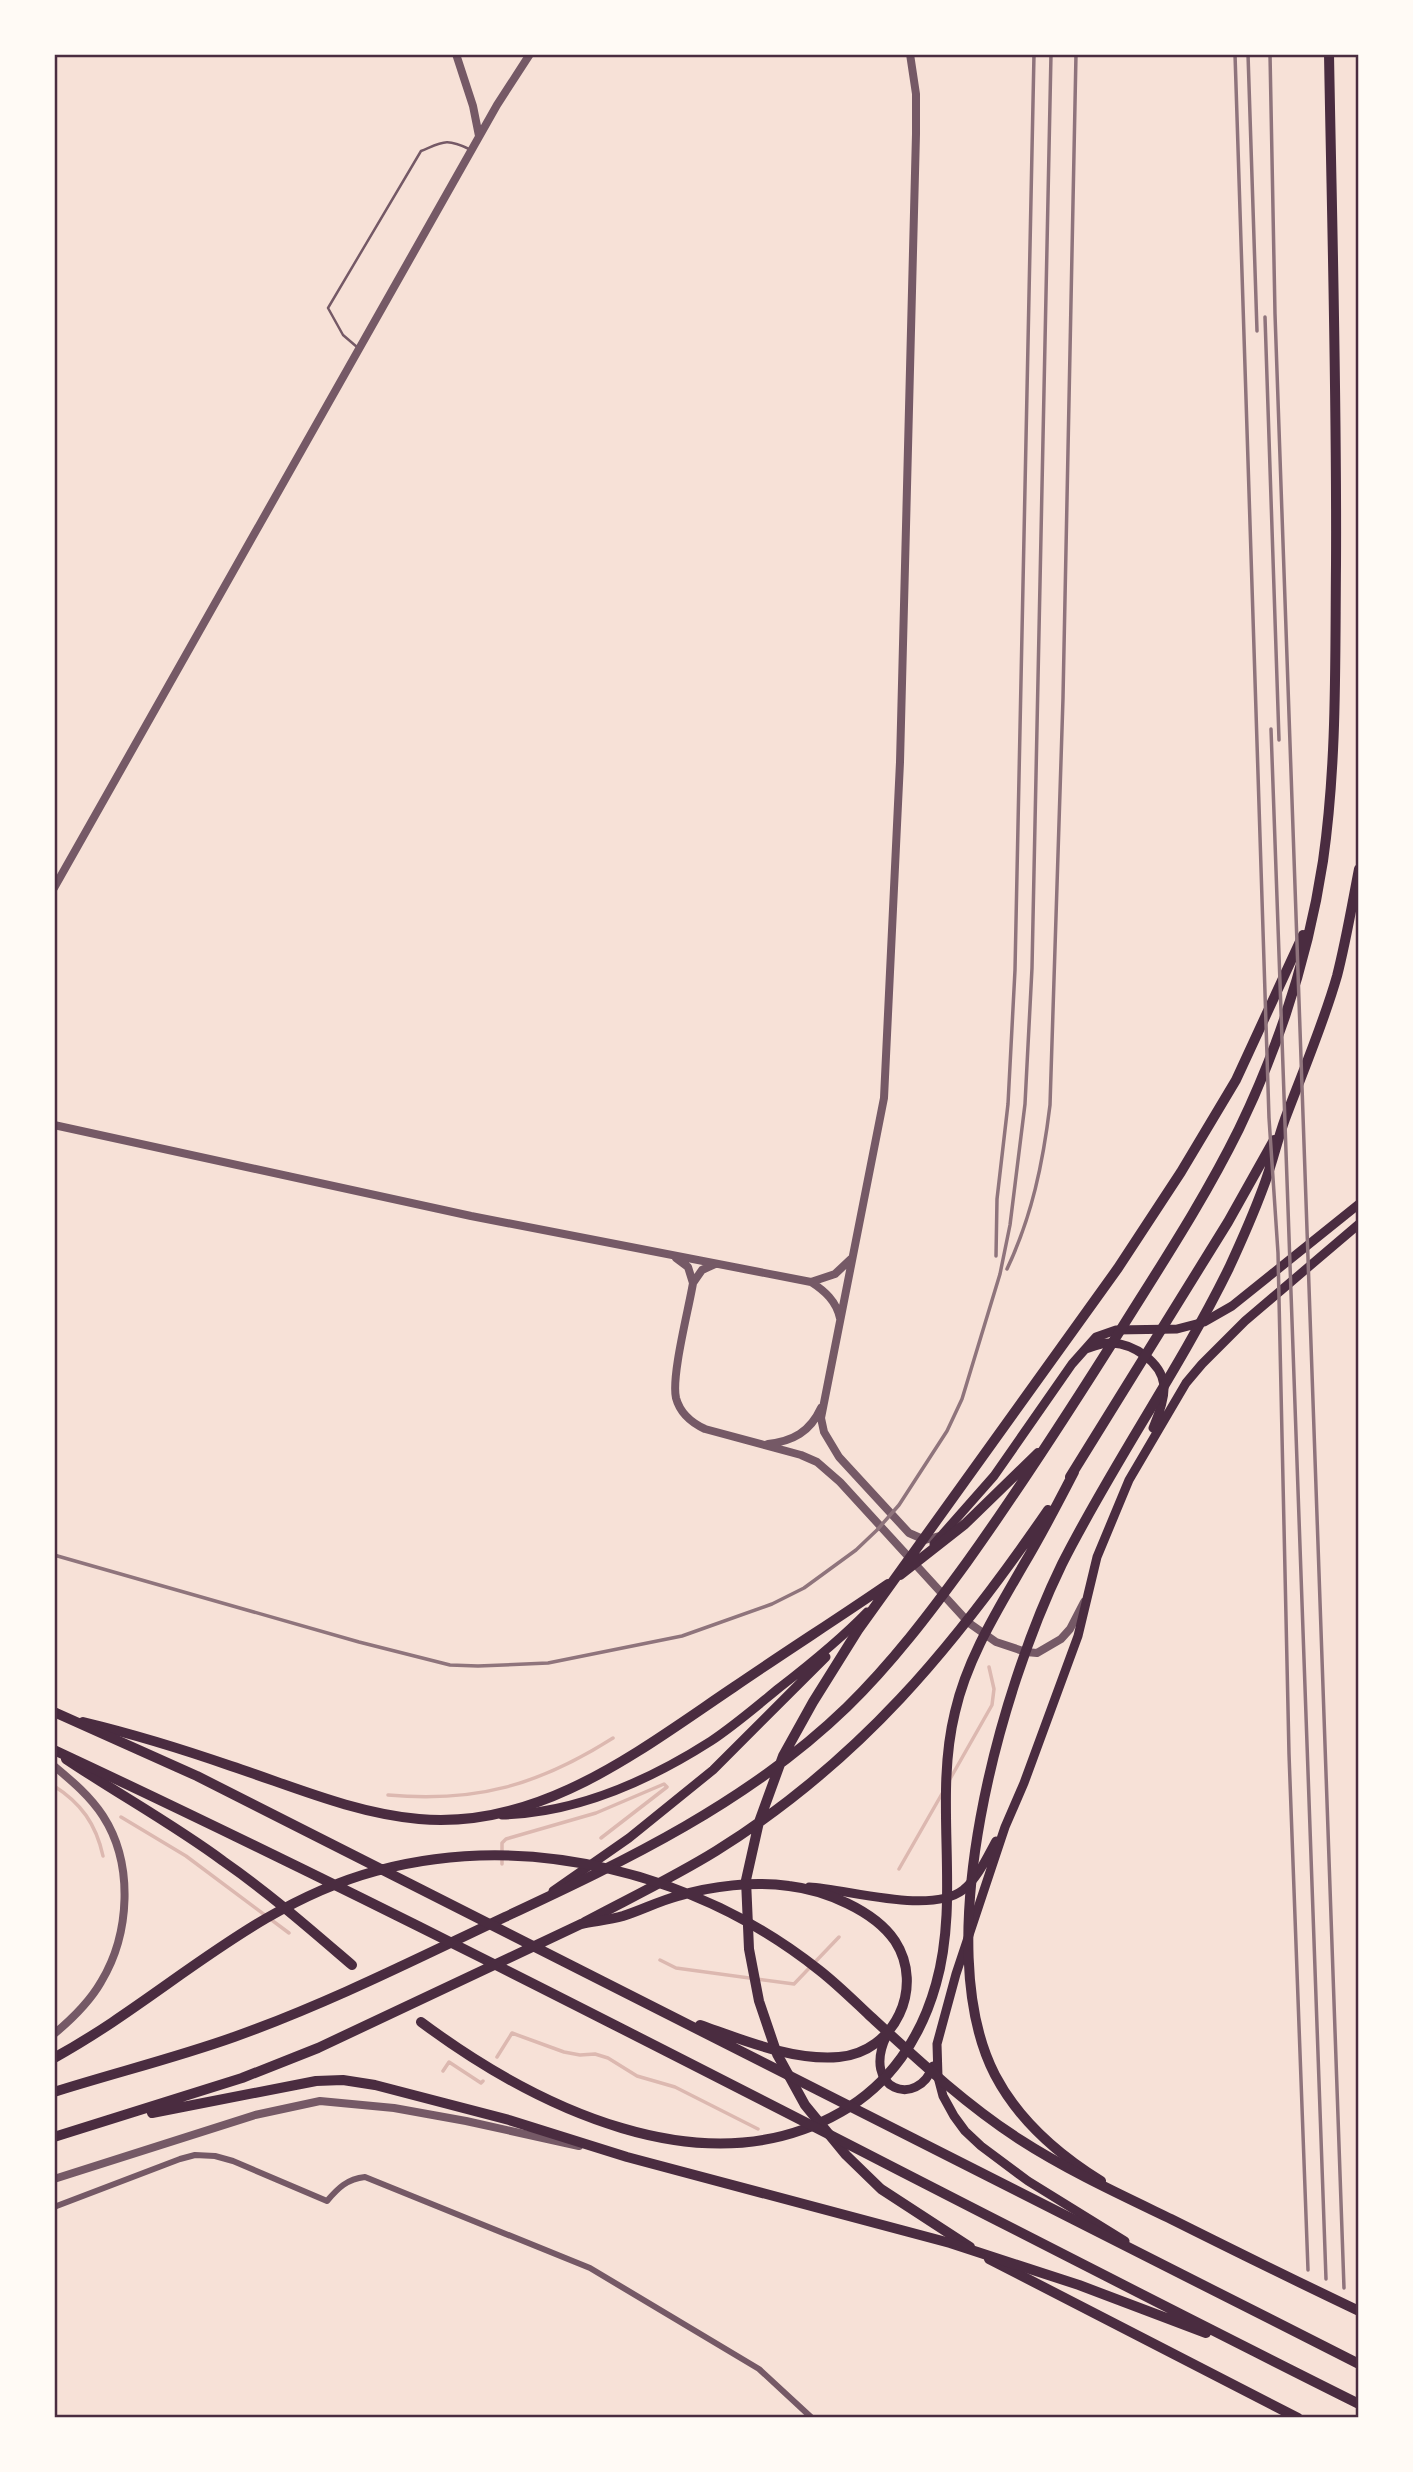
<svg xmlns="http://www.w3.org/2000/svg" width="1413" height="2472" font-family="Raleway,sans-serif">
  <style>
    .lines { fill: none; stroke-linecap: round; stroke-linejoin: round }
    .stream { stroke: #dcb8b0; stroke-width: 3.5 }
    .service { stroke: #755966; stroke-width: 2.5 }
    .minor { stroke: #755966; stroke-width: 6 }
    .tertiary { stroke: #755966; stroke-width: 8 }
    .secondary { stroke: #4a2c40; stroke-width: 9 }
    .primary { stroke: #4a2c40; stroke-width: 10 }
    .trunk { stroke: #4a2c40; stroke-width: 10 }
    .rail { stroke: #8f747c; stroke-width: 3.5 }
    .neatline { fill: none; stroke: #4a2c40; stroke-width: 2.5 }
  </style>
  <rect width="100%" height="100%" fill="#f7e1d7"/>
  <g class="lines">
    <path class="stream" d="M950,1779L992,1705L994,1689L989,1667
      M54,1786C81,1803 96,1824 103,1856
      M388,1795C476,1803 539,1785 613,1738
      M121,1817L186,1856L289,1933
      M502,1864V1843L506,1839L596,1813L664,1784L667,1787L601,1838
      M899,1869L943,1792
      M660,1960L676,1968L794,1984L839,1937
      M497,2057L512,2033L564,2052L580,2055L595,2054L608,2058L637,2076L675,2087L758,2129
      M443,2071L449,2062L481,2083L483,2081"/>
    <path class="service" d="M357,347L343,335L328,308L421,151C443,142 446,138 469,149"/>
    <path class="minor" d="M54,2207L180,2159L195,2155L215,2156L233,2161L327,2201C338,2188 347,2179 365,2177L590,2268L759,2369L812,2418"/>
    <path class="tertiary" d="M456,54L473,106L479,136
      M910,54L916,94V134L900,762L884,1098L821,1418L824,1432L839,1457L909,1533L925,1540L943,1535
      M54,888L497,105L530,54
      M54,1125L471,1216L811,1282C825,1291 836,1301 840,1318
      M676,1258L688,1267L693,1283
      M715,1264L702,1270L693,1283C689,1308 671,1376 676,1398C680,1413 692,1423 705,1429L801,1455L817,1462L840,1482L969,1623L996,1642L1026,1652L1037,1653L1061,1639L1070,1629L1084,1602
      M811,1282L835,1274L851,1259
      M768,1444C793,1441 810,1432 821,1408
      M54,1766C72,1781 90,1796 103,1816C134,1864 130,1934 101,1982C89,2003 72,2019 54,2034
      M54,2179L255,2115L320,2101L394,2108L466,2121L579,2146"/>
    <path class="secondary" d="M1086,1349C1094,1346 1103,1342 1112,1343C1134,1344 1161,1362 1164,1385C1165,1400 1158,1415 1153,1428
      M934,1544L994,1476L1072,1364L1096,1337L1116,1330L1177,1329L1204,1322L1232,1306L1359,1204
      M502,1815C576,1813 650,1780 711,1741C735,1725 757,1706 779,1688C810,1664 840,1640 867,1612
      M809,1887C848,1889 930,1915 963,1890C978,1878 987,1857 996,1841
      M553,1891L629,1838L713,1770L826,1657
      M887,2035C860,2090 918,2109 933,2066
      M1125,2241L1028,2181L981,2146L965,2131L954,2116L943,2096L938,2077L937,2044L956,1974L1005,1827L1024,1783L1078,1636L1097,1557L1129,1480L1186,1383L1202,1364L1245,1321L1359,1224"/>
    <path class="primary" d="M1070,1477L1228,1222L1274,1140
      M900,1575L965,1524L1038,1453
      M83,1722C133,1734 182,1749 231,1766C292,1786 353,1813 419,1819C540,1830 640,1750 734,1687C785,1652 837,1619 888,1584
      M66,1759C118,1794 173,1824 223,1861C269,1893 310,1929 352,1965
      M585,1922C628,1899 674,1877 716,1851C859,1762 954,1647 1048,1510
      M421,2022C534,2106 704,2191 841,2112C890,2084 921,2038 936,1984C961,1896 933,1801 955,1712C967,1659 997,1611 1024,1564C1042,1534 1058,1503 1074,1472
      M54,2092C114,2073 175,2058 234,2037C327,2004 416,1959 505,1917C627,1860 749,1802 847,1707C892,1663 930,1613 967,1562C1022,1485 1072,1407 1123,1326C1163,1262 1205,1198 1239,1129C1279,1046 1309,953 1323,861C1337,763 1335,664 1336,565C1337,395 1332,225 1329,54
      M1101,2181C1059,2155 1018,2119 995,2075C928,1945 1001,1689 1062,1564C1113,1463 1179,1370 1229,1268C1241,1242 1253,1215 1263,1188C1272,1165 1277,1141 1285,1119C1303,1071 1323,1025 1337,976C1346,941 1352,905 1359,869
      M970,2247L881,2189L846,2155L805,2105L777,2054L759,2001L749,1949L746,1880L759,1822L783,1756L813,1702L858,1630L1118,1268L1181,1172L1236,1080L1303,935
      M989,2259L1298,2418"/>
    <path class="trunk" d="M54,1712L197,1776L1359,2364
      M54,1750C495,1956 924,2187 1359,2404
      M54,2058C165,1997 251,1905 376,1871C528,1830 697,1873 819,1970C837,1984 853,2000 869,2015C917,2059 965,2104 1019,2139C1067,2170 1119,2194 1171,2219C1233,2250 1296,2281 1359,2311
      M152,2113L316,2081L343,2080L375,2085L509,2120L627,2157L950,2243L1079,2285L1206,2333
      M54,2137L242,2078L318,2048L581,1924C595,1921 609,1920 623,1916C642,1910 659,1901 678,1896C712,1886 753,1881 789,1886C824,1890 874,1910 895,1941C925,1987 895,2052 839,2057C793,2061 743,2040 700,2025"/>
    <path class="rail" d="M1235,54L1269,1118L1278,1253L1289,1754L1308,2270
      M1248,54L1257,331
      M1270,54L1275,314L1344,2288
      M1265,317L1279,740
      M1271,729L1326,2279
      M996,1256L997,1199L1008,1104L1015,970L1034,54
      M1007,1269C1032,1216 1043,1163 1050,1105L1063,698L1076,54
      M54,1555L359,1642L450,1665L478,1666L548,1663L682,1636L772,1604L804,1588L856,1550L877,1530L899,1505L947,1431L962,1399L1000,1274L1010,1225L1025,1104L1032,968L1051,54"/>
  </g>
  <rect width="1413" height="2472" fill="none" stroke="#fffaf5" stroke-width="112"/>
  <rect x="56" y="56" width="1301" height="2360" class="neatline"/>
</svg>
